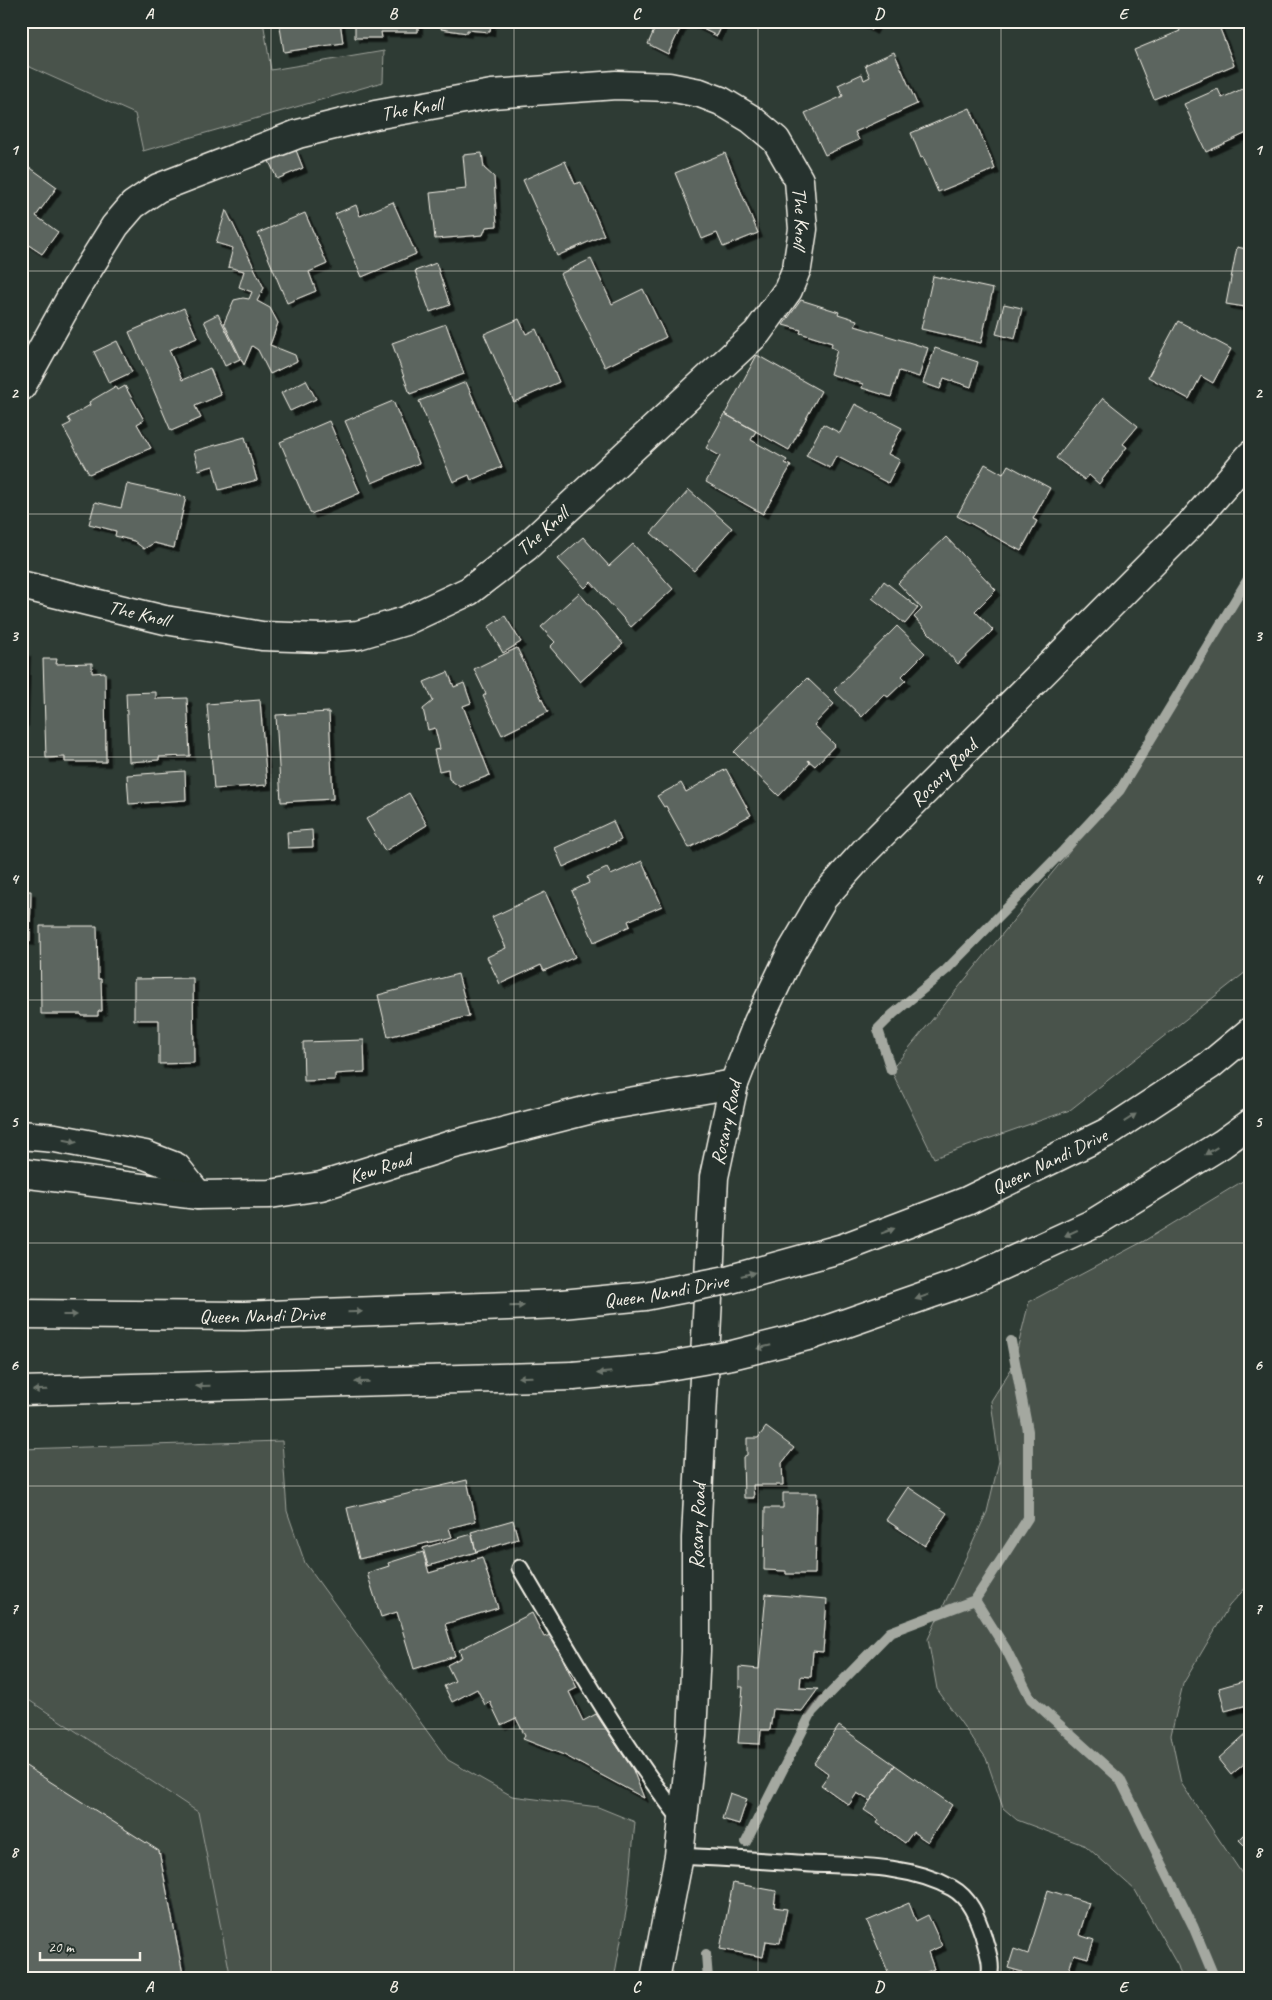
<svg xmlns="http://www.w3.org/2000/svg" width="1272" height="2000" font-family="Caveat,sans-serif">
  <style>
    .built { fill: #3c4841 }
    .green { fill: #48524c; stroke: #9ea29a }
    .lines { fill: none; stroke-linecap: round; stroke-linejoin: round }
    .stream { stroke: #a4a8a0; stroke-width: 10 }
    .building { fill: #5c655e; stroke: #f4f1e8; filter: url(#shadow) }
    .lane-casing { stroke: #f4f1e8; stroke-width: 19 }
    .street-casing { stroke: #f4f1e8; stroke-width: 31 }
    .secondary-casing { stroke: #f4f1e8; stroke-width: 31 }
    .lane { stroke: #26332d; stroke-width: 15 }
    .street { stroke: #26332d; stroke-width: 28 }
    .secondary { stroke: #26332d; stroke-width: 28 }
    .secondary-bridge-casing { stroke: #f4f1e8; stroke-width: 31; stroke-linecap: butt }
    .secondary-bridge { stroke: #26332d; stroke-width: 28 }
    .oneway { fill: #6e766e }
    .grid { fill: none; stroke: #f4f1e8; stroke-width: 1; stroke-opacity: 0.55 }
    .labels { text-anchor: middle; stroke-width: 4; stroke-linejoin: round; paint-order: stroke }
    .street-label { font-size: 20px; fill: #f4f1e8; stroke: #26332d }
    .neatline { fill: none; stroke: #f4f1e8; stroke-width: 2 }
    .grid-label { font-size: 16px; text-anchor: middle; font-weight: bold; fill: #f4f1e8 }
  </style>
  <defs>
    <filter id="shadow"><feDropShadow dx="4.5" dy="4.5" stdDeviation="0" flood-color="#0009"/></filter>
  </defs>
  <rect width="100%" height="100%" fill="#2e3b34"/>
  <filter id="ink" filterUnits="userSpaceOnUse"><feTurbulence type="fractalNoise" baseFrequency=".02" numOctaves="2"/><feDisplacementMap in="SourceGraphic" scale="10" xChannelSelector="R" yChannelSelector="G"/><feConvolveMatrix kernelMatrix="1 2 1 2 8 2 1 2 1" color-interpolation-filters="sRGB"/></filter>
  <g filter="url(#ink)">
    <path class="built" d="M21,1696L198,1812L231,1979H21Z"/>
    <path class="green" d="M21,21H263L271,70L384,51L383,82L143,151L135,114L21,63Z
      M1251,575V968L1070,1110L934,1158L891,1070L1120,790Z
      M1251,1176V1582L1229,1606L1183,1684L1171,1735L1181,1783L1251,1887V1979H1182L1178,1966L1135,1890L1086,1846L1017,1820L1003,1808L986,1758L937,1689L928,1639L987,1512L999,1461L991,1401L1013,1366L1029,1302L1144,1241Z
      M282,1441L287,1511L305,1563L448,1760L512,1796L598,1807L635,1822L627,1906L614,1979H231L198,1812L21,1695V1449Z"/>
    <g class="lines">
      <path class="stream" d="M891,1070L878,1029L893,1014L946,970L1063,851L1120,790L1251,574
        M975,1600L1006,1649L1031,1699L1120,1779L1193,1926L1215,1979
        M746,1842L812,1712L890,1632L975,1600L1028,1518V1431L1011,1341
        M706,1954L708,1979"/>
    </g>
    <path class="building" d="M279,21H340L343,43L284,52Z
      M355,21H418V32H381L382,38H355Z
      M442,21H491L490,32L467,30V33L441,29Z
      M658,21H684L668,54L648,44Z
      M686,21H724L717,36Z
      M857,21H877L872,30Z
      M1176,21H1202L1203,24L1217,21L1234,65L1154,99L1134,50L1180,31Z
      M894,52L917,104L855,132L859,140L825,155L805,113L843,96L838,85L862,74L864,80L870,77L865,65Z
      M1251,85V137L1249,132L1206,152L1184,104L1218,89L1222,98Z
      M970,108L995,169L938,192L923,157L921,158L911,133Z
      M296,150L303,168L277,179L269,161Z
      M482,153L484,168L494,177L497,226L486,227L483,235L435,239L430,193L466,189L463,155Z
      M725,153L758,233L723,247L717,233L702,239L675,173Z
      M21,161L57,187L36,216L58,232L42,254L21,240Z
      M565,161L575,184L581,182L604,235L557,256L523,180Z
      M393,202L416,254L362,277L335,214L356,205L360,216Z
      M226,210L264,288L257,301L270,308L278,323L270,345L295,355L297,361L270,374L258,350L252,346L244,365L224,323L234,300L243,298L249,299L252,292L239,287L244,271L228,267L233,248L216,243Z
      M305,213L327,264L309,272L316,291L287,303L258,233Z
      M1237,247L1251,250V308L1226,304Z
      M591,259L612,304L643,289L666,337L605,367L560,274Z
      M436,263L450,305L430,312L415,271Z
      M933,276L993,289L981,343L921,329Z
      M801,300L839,312L838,314L857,320L855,326L928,348L919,377L899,371L891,397L862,388L863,384L830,374L837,350L831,347L832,343L800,333L801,330L783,325Z
      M1004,304L1022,308L1015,339L996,334Z
      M184,308L197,338L169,350L182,380L210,368L221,395L195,406L201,418L171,431L129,332Z
      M218,314L240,359L225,366L204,321Z
      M519,319L526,334L536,329L559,382L514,402L484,334Z
      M1178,321L1231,349L1213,383L1201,376L1189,399L1148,377Z
      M446,324L464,374L410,394L392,343Z
      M117,341L132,372L109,383L94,352Z
      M935,348L978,362L971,387L944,378L940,389L923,383Z
      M757,355L821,391L789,450L725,414Z
      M306,380L316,399L290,411L281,393Z
      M466,382L502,467L471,480L469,475L453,482L419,401Z
      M116,386L118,390L125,386L144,420L137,424L151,448L89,474L63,427L71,423L68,418L90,405L89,402Z
      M1103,398L1138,426L1123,444L1127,447L1099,484L1089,475L1085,480L1056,458Z
      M393,401L419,463L372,483L345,421Z
      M855,404L902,428L888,454L900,460L888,483L836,456L830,468L806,456L823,424L840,433Z
      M725,414L756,431L751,440L787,460L785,463L791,466L763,514L706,482L720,456L706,448Z
      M329,421L360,493L311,514L280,442Z
      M245,437L257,480L219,490L213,466L199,470L194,451Z
      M985,464L1003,474L1008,465L1050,488L1033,519L1037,521L1021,551L957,516Z
      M127,484L186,497L174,548L154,543L144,549L134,541L115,536L116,531L89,524L95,502L121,508Z
      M689,490L732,528L694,571L651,533Z
      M583,537L609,566L633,544L673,589L631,627L591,582L585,588L558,559Z
      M946,537L996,590L975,611L993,630L958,664L914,617L922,609L898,583Z
      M884,581L918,608L905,624L872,598Z
      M579,593L623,644L580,682L550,647L555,642L541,627Z
      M505,616L521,642L503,653L488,627Z
      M897,626L925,653L902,676L906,680L888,697L884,694L862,717L834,690Z
      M517,648L548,712L502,735L483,696L486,694L474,669Z
      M21,652H26L24,722H21Z
      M43,659H57L56,664L92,663V673L105,672L106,762H65V757L46,758Z
      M448,672L454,687L464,683L471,703L463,706L490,775L460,787L449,779L448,769L439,771L434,750L440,749L435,728L428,730L423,709L433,701L424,682Z
      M807,678L834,704L814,725L835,745L815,766L808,760L810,763L779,796L734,752Z
      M156,692V699L187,698L190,756L159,757V760L129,762L126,693Z
      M260,700L267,785L214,789L207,704Z
      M329,712L333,799L281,802L276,715Z
      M726,769L751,815L689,848L666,806L664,807L657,796L681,783L686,792Z
      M185,771L186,800L129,804L127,775Z
      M409,793L427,825L385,851L366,819Z
      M613,821L621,840L563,867L555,848Z
      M312,830L313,847L288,848L287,832Z
      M642,861L662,906L628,921L630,926L594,942L572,891L589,883L587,877L607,868L611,875Z
      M21,891H31L30,941L21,940Z
      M545,892L575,957L544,971L541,965L500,984L487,957L506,948L492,917Z
      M40,926H97L98,979H101L102,1011H98V1016H82L81,1014H41Z
      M458,974L469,1016L388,1037L378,995Z
      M193,978L194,1063L159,1064V1020H134V979Z
      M364,1040L365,1072L335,1074V1080L304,1081L303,1042Z
      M766,1427L794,1448L782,1463L783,1485H753L754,1498H744L743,1457L747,1455V1438H758Z
      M467,1480L476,1521L449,1528L452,1537L359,1559L347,1508Z
      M908,1487L947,1513L925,1546L886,1520Z
      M783,1493H817L815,1574H786V1571L764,1570L765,1508H783Z
      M513,1520L518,1539L476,1552L471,1532Z
      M472,1534L476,1552L428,1566L423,1548Z
      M423,1552L429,1573L482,1557L498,1608L445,1624L455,1656L414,1669L397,1612L381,1617L367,1573L389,1566L388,1563Z
      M766,1594L827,1599L823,1652L813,1651L811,1677L801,1676L800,1688L818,1689L802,1711L773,1709L770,1730H761L760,1744L738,1743L743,1687H739V1667L759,1669Z
      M532,1613L544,1637L551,1635L577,1688L569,1692L583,1721L596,1714L633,1770L644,1798L564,1755L523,1739L525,1736L516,1718L501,1725L490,1702L485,1705L477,1689L452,1702L444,1686L455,1681L447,1665L462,1657L459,1650Z
      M1247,1680L1251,1694V1704L1225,1711L1219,1688Z
      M839,1726L895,1765L870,1801L857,1793L849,1805L821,1785L829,1774L814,1763Z
      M1248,1732L1251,1735V1758L1231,1775L1218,1759Z
      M21,1763L159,1851L184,1979H21Z
      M895,1765L952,1805L928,1842L913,1832L905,1843L877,1823L879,1820L864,1810Z
      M730,1793L747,1799L739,1824L722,1819Z
      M1251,1828V1852L1239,1840Z
      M733,1883L776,1891L774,1907L787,1909L780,1943L766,1941L763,1957L720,1949Z
      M1048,1890L1089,1903L1079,1935L1094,1940L1088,1958L1074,1954L1066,1979H1020L1022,1972L1008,1968L1014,1949L1028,1954Z
      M909,1903L916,1921L928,1915L942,1946L928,1952L934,1969L911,1979H891L867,1921Z"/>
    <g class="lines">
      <g class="lane-casing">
        <path id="lane" d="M520,1568C571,1654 620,1742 682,1821
          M679,1856C723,1858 767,1861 812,1864C858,1866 910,1865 952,1888C970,1898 977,1917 983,1935C987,1950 993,1963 989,1979"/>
      </g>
      <g class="street-casing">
        <g id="street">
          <path id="s1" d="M21,387L75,290L115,226L133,205L158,188L298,134L375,115L492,94L616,85L669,87L700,93L721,101L751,119L776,140L799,180L803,229L797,268L788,290L757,333L526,547L469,591L405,621L358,635L322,638L262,636L165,620L21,585"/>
          <path d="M21,1135L55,1138L145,1155L176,1167L198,1195"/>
          <path id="s2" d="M21,1173L198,1195L270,1194L321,1186L451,1145L600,1107L734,1084"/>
          <path id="s3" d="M655,1979L679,1856L692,1735L696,1651V1538L714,1177L734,1084L758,1022L792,951L823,898L864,852L1192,523L1251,455"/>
        </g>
      </g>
      <g class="secondary-casing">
        <g id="secondary">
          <path id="s4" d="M843,1248L967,1201L1108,1132L1210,1065L1251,1031"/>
          <path id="s5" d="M21,1314L244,1316L562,1304"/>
          <path d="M812,1335L970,1280L1094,1223L1222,1144L1251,1123"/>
          <path d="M21,1391L573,1376"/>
        </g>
      </g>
      <use href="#lane" class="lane"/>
      <use href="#street" class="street"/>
      <use href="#secondary" class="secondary"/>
      <g class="secondary-bridge-casing">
        <g id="secondary-bridge">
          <path id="s6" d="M562,1304L645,1296L727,1280L843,1248"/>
          <path d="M573,1376L651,1369L732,1355L812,1335"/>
        </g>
      </g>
      <use href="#secondary-bridge" class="secondary-bridge"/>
    </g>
    <defs><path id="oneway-solid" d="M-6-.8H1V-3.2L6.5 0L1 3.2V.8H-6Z" transform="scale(1.25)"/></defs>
    <g class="oneway">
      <use href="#oneway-solid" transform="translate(1130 1118) rotate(-33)"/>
      <use href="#oneway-solid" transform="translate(70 1141) rotate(11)"/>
      <use href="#oneway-solid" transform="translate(1211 1151) rotate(149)"/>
      <use href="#oneway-solid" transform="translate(888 1231) rotate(-21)"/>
      <use href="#oneway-solid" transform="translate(1071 1233) rotate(155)"/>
      <use href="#oneway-solid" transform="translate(748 1274) rotate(-15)"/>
      <use href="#oneway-solid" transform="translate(922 1297) rotate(161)"/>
      <use href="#oneway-solid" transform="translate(517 1306) rotate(-2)"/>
      <use href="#oneway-solid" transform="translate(355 1312) rotate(-2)"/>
      <use href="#oneway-solid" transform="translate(70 1315)"/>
      <use href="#oneway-solid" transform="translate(764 1347) rotate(166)"/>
      <use href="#oneway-solid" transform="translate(604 1373) rotate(175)"/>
      <use href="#oneway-solid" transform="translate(525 1377) rotate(178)"/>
      <use href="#oneway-solid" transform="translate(362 1382) rotate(178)"/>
      <use href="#oneway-solid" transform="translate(203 1386) rotate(179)"/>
      <use href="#oneway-solid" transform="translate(40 1390) rotate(179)"/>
    </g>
  </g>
  <path class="grid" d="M271,21V1979M514,21V1979M758,21V1979M1001,21V1979M21,271H1251M21,514H1251M21,757H1251M21,1000H1251M21,1243H1251M21,1486H1251M21,1729H1251"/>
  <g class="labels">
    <g class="street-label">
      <text dy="7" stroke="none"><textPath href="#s1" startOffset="511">The Knoll</textPath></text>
      <text dy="7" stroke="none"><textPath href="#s1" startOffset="976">The Knoll</textPath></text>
      <text transform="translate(542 531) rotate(-42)" y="7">The Knoll</text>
      <text transform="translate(139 613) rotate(13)" y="7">The Knoll</text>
      <text dy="7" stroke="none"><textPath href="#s3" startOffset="1281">Rosary Road</textPath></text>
      <text dy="7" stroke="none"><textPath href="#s3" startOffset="861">Rosary Road</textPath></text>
      <text dy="7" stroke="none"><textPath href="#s4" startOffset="224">Queen Nandi Drive</textPath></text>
      <text dy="7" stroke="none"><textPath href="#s2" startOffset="364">Kew Road</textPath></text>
      <text dy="7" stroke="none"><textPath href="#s6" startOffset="105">Queen Nandi Drive</textPath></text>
      <text dy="7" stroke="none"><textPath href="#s5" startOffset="241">Queen Nandi Drive</textPath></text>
      <text dy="7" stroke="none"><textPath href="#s3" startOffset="456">Rosary Road</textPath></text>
    </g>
  </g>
  <rect width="1272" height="2000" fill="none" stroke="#26332d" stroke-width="55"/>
  <path d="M40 1952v8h100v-8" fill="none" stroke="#f4f1e8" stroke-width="2.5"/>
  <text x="48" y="1952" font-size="15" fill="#f4f1e8" stroke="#26332d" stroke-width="4" paint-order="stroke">20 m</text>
  <rect x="28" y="28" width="1216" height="1944" class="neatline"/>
  <g class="grid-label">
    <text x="149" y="19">A</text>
    <text x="393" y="19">B</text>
    <text x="636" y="19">C</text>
    <text x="879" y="19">D</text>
    <text x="1123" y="19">E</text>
    <text x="14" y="155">1</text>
    <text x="1258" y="155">1</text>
    <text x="14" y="398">2</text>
    <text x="1258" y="398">2</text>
    <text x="14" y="641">3</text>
    <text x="1258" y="641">3</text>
    <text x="14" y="884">4</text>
    <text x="1258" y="884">4</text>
    <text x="14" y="1127">5</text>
    <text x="1258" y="1127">5</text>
    <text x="14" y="1370">6</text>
    <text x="1258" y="1370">6</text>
    <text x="14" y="1614">7</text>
    <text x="1258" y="1614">7</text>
    <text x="14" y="1857">8</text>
    <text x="1258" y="1857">8</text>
    <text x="149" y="1992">A</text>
    <text x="393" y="1992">B</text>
    <text x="636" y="1992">C</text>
    <text x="879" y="1992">D</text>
    <text x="1123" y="1992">E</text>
  </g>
</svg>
